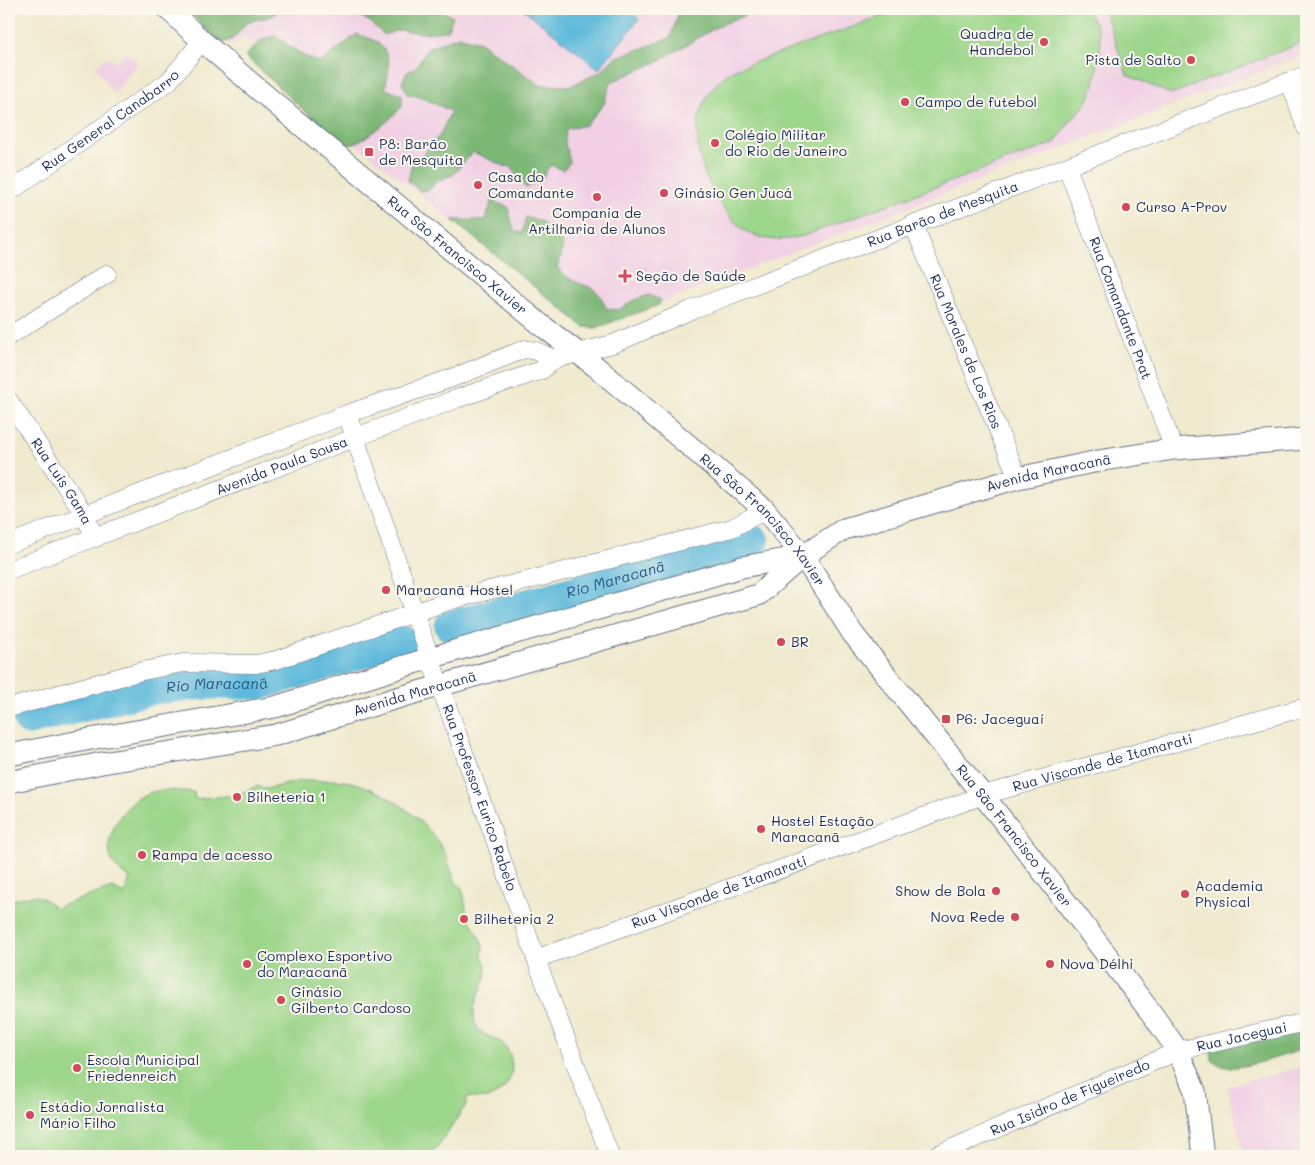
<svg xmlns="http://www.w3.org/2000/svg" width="1315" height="1165" font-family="Mali,sans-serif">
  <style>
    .built { fill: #f1d0e4 }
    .green { fill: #9cd68a; stroke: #5c8274 }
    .forest { fill: #7db776; stroke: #4c736a }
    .water { fill: #5db9db; stroke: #3c749c }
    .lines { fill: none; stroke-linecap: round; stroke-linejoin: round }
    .river { stroke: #5db9db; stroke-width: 31 }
    .minor-casing { stroke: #667086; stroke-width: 19 }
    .major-casing { stroke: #667086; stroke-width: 23 }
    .minor { stroke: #fff; stroke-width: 18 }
    .major { stroke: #fff; stroke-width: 21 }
    .poi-dot { fill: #d1495b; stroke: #fbf7ec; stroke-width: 2 }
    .labels { text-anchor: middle; stroke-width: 4; stroke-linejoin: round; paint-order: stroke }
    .poi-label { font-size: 14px; fill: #1b2f5e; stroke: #fbf7ec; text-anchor: start }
    .street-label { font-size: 14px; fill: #1b2f5e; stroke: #fbf7ec }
    .water-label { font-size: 15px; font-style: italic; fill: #2f5884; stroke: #fbf7ec }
  </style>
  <rect width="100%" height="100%" fill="#fbf7ec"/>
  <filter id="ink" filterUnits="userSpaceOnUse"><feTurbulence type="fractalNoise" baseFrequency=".02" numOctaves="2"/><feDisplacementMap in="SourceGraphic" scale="10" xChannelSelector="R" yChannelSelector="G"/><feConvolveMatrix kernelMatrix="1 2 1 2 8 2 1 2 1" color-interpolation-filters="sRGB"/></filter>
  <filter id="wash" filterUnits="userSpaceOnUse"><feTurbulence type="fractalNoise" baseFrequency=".0096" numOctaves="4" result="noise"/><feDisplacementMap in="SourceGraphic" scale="20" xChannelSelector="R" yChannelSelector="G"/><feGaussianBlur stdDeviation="1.12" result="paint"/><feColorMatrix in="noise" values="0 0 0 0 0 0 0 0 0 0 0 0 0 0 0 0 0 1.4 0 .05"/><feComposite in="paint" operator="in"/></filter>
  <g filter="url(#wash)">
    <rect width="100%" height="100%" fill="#f0eacf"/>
    <path class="built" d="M193,9H1306V54L596,328L584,327L574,320L452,220L258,67L260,48L243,36L234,45L226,42Z
      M126,52L138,62L114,95L95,66L109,56L115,63Z
      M1306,1066V1156H1244L1227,1086Z"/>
    <path class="green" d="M902,9H1085L1090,15L1098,29L1101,45L1095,80L1090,96L1084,106L1070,121L1055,143L803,236C787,240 770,242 754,235C738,229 728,215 719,201C691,158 685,101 733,70Z
      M1104,9H1306V28L1299,44L1171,94L1127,75Z
      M336,780C344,781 353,782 361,785C393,796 427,821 443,850C449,859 451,874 456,882C456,883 461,886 461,887C465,894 465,908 468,916C472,925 482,940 483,947C484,949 482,952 482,954C483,959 486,963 486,968C487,986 473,997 474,1015C474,1022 476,1027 481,1032C486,1037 495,1037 501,1042C517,1056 515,1083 497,1094C488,1100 478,1099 468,1097L466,1105L431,1156H9V901C30,895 38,891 55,908L112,888L124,894L130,878C124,874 117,870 113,863C99,838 125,802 148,793C163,788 179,791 194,792L195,799L236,795L257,786L266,789L300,781Z"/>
    <path class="forest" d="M187,9H280L272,16L247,22L233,39L223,43L212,36Z
      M347,9H440L453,17L447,31L423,33L399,30L384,35L369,21Z
      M680,9H762L722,24L657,62L611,82L604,104L586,125L566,129L565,143L570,162L563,170L551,165L546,171L542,179L526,188L517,178L512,167L504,166L473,152L453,175L438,180L429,190L420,191L408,181L412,163L420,158L440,135L451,111C436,105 423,96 407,94L402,83L406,73L415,68L428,48L458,36L480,42L540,85L570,86L602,71L614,58L670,38Z
      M357,34C364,37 374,39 379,44C393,57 389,72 385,89L402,95V107C387,123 370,136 351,145L337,141L245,56L263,39L275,36L304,56L320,63Z
      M492,201L508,207L514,231L522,233L526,217L542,222L563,243L561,257L557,267C560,270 563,274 566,276C584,290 596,280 606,308L618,310L634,300L649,295L661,300L659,305L596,328L584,327L452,220H485Z
      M1306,1030V1048C1290,1054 1241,1070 1226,1067C1221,1066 1216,1063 1212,1060L1211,1049Z"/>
    <path class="water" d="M523,9H626L639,19L599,69Z"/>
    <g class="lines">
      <g class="river">
        <path id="s1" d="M450,626L754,541"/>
        <path id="s2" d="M29,720L153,689L206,684H262L403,641"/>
      </g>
    </g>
  </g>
  <g filter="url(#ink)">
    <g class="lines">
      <g class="minor-casing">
        <g id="minor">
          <path d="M1290,81L1306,128"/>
          <path id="s3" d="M1067,167L1174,449"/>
          <path id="s4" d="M9,192L169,81L202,41"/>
          <path id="s5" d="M913,224L1018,478"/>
          <path d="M9,336L107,274"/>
          <path id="s6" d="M9,401L79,506L96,538"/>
          <path id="s7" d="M347,414L430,658L490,825L536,959L610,1156"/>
          <path d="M9,544L347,414L452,378L525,349L536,351L554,359"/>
          <path id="s8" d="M9,570L456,399L542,370L554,359L613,344L691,310L1306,75"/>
          <path d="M9,708L138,672L183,663L256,664L276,660L455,599L732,528L765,510"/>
          <path id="s9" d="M536,959L983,795L1306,707"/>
          <path id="s10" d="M934,1156L1178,1051L1306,1022"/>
        </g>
      </g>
      <g class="major-casing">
        <g id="major">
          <path id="s11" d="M168,9L202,41L259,90L540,324L595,366L765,510L803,556L853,634L1013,833L1155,1018L1178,1051L1195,1091L1203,1156"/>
          <path d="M9,755L96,738L275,707L430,658L742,567L803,556"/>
          <path id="s12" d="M9,782L102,763L276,735L397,698L758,595L803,556L844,529L1018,478L1098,461L1174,449L1306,439"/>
        </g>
      </g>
      <use href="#minor" class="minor"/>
      <use href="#major" class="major"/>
    </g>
  </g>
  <g class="poi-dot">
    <circle cx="1044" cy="42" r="5"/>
    <circle cx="1191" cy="60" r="5"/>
    <circle cx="905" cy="102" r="5"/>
    <circle cx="715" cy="143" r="5"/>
    <rect x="364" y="147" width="10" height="10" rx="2.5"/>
    <circle cx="478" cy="185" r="5"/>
    <circle cx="664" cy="193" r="5"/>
    <circle cx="597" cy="197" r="5"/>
    <circle cx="1126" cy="207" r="5"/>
    <path d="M622.5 268.5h5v5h5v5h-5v5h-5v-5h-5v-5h5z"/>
    <circle cx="386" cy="590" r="5"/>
    <circle cx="781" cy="642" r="5"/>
    <rect x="941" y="714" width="10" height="10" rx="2.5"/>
    <circle cx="237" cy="797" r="5"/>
    <circle cx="761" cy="829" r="5"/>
    <circle cx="142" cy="855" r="5"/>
    <circle cx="996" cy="891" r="5"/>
    <circle cx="1185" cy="894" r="5"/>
    <circle cx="1015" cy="917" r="5"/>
    <circle cx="464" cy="919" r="5"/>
    <circle cx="247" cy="964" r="5"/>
    <circle cx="1050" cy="964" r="5"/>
    <circle cx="281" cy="1000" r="5"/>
    <circle cx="77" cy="1068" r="5"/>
    <circle cx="30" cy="1115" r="5"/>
  </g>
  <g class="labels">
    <g class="poi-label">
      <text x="1034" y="39" text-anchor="end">Quadra de<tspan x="1034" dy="16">Handebol</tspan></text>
      <text x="1181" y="65" text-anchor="end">Pista de Salto</text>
      <text x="915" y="107">Campo de futebol</text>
      <text x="725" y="140">Colégio Militar<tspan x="725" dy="16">do Rio de Janeiro</tspan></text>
      <text x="379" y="149">P8: Barão<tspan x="379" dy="16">de Mesquita</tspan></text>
      <text x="488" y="182">Casa do<tspan x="488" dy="16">Comandante</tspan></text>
      <text x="674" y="198">Ginásio Gen Jucá</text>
      <text x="1136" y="212">Curso A-Prov</text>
      <text x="597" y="218" text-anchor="middle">Compania de<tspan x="597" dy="16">Artilharia de Alunos</tspan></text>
      <text x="636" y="281">Seção de Saúde</text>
      <text x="396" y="595">Maracanã Hostel</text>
      <text x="791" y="647">BR</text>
      <text x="956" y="724">P6: Jaceguaí</text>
      <text x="247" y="802">Bilheteria 1</text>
      <text x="771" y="826">Hostel Estação<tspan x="771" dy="16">Maracanã</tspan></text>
      <text x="152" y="860">Rampa de acesso</text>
      <text x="1195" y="891">Academia<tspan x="1195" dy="16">Physical</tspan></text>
      <text x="986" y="896" text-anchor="end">Show de Bola</text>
      <text x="1005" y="922" text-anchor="end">Nova Rede</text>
      <text x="474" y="924">Bilheteria 2</text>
      <text x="257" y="961">Complexo Esportivo<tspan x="257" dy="16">do Maracanã</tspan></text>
      <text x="1060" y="969">Nova Délhi</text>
      <text x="291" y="997">Ginásio<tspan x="291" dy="16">Gilberto Cardoso</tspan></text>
      <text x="87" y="1065">Escola Municipal<tspan x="87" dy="16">Friedenreich</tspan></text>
      <text x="40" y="1112">Estádio Jornalista<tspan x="40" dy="16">Mário Filho</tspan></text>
    </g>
    <g class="street-label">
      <text dy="5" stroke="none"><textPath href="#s4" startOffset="124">Rua General Canabarro</textPath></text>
      <text dy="5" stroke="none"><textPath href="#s8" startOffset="1001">Rua Barão de Mesquita</textPath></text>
      <text dy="5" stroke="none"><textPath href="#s11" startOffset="380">Rua São Francisco Xavier</textPath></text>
      <text dy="5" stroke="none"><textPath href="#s3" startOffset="151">Rua Comandante Prat</textPath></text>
      <text dy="5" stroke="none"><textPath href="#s5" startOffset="138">Rua Morales de Los Rios</textPath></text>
      <text dy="5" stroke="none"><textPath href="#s8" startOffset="292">Avenida Paula Sousa</textPath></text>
      <text dy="5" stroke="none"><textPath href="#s12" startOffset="1094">Avenida Maracanã</textPath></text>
      <text dy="5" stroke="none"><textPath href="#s6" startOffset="96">Rua Luis Gama</textPath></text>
      <text dy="5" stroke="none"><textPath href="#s11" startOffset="785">Rua São Francisco Xavier</textPath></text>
      <text dy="5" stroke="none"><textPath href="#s12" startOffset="416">Avenida Maracanã</textPath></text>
      <text dy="5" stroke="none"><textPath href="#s9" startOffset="600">Rua Visconde de Itamarati</textPath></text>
      <text dy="5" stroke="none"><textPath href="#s7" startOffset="406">Rua Professor Eurico Rabelo</textPath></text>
      <text dy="5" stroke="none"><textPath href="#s11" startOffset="1190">Rua São Francisco Xavier</textPath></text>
      <text dy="5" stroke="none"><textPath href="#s9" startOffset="195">Rua Visconde de Itamarati</textPath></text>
      <text dy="5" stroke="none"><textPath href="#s10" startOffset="331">Rua Jaceguai</textPath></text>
      <text dy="5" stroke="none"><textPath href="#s10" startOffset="148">Rua Isidro de Figueiredo</textPath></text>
    </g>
    <g class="water-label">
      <text dy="5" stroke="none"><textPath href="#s1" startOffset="172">Rio Maracanã</textPath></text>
      <text dy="5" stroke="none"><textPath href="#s2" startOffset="192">Rio Maracanã</textPath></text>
    </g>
  </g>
  <rect width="1315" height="1165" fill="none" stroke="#fbf7ec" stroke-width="30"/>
</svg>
